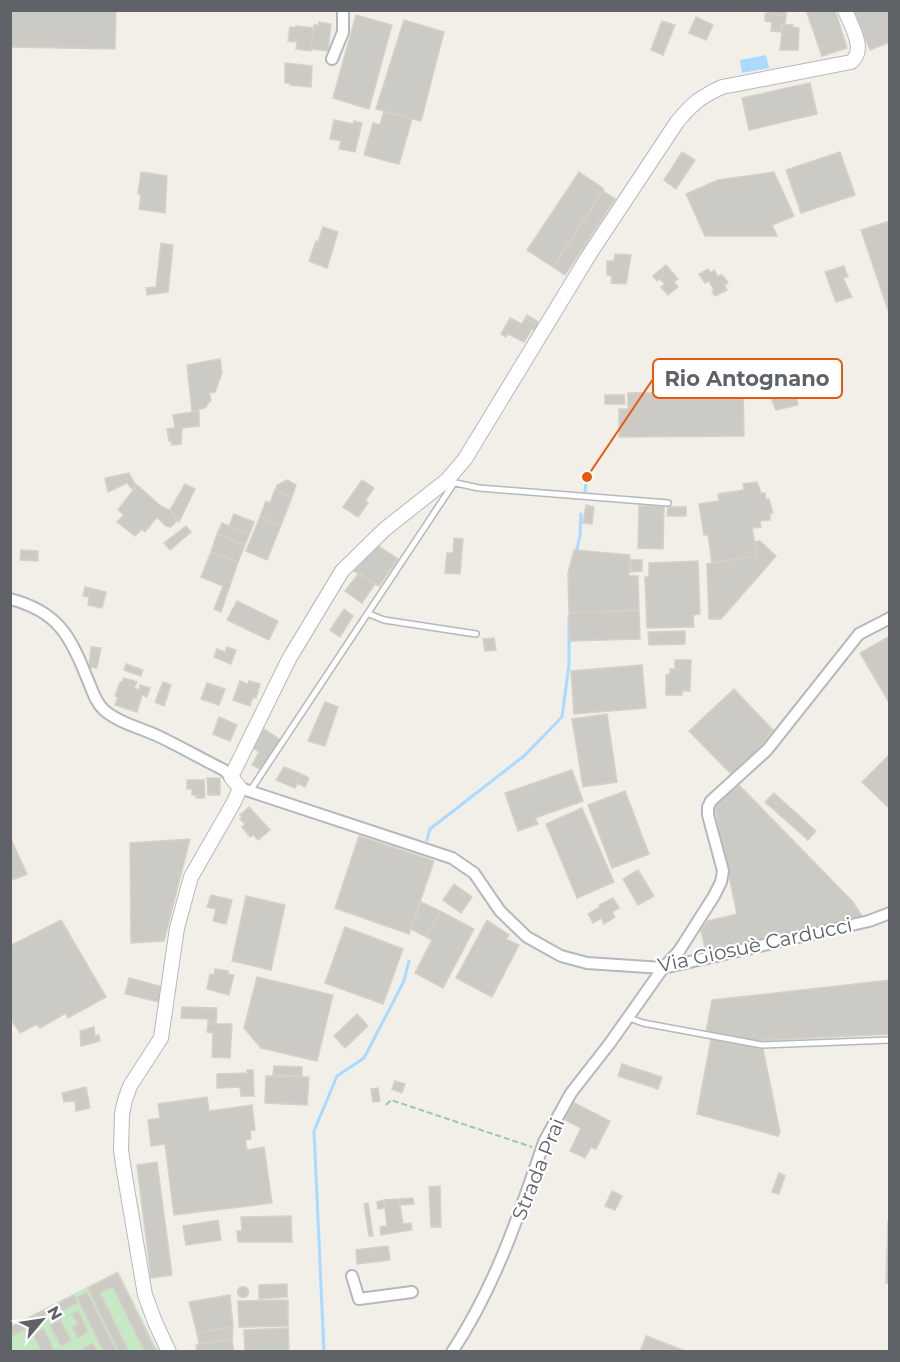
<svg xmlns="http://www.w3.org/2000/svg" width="900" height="1362" font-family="Montserrat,sans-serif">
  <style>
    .green { fill: #c5e8c5 }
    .water { fill: #aadaff }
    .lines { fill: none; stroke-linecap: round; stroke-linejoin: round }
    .stream { stroke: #aadaff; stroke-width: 3 }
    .building { fill: #cccac5; stroke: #d6d1c6; stroke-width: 1.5 }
    .service-casing { stroke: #b5b8bc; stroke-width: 8 }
    .minor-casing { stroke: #b5b8bc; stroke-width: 14 }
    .tertiary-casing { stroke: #b5b8bc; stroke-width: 16 }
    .path { stroke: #9cc7a9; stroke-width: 2; stroke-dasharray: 6 3; stroke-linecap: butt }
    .service { stroke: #fff; stroke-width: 5 }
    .minor { stroke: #fff; stroke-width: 10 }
    .tertiary { stroke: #fff; stroke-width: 14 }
    .labels { text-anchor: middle; stroke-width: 4.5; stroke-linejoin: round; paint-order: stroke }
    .street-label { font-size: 20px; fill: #5f6368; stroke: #fff }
    .leader { fill: none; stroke: #e8590c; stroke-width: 2 }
    .callout-dot { fill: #e8590c; stroke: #fff; stroke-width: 2 }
    .callout { fill: #fff; stroke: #e8590c; stroke-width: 2 }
    .callout-label { font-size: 21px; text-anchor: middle; font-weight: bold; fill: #5f6368 }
  </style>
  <rect width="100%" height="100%" fill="#f1efe8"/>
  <path class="green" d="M118,1271L158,1351L11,1352V1326Z"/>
  <path class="water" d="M766,55L769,68L742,73L740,60Z"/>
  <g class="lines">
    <path class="stream" d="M585,491L587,477
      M576,554L580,535L581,514
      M427,840L430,829L524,756L562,717L569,665V617
      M324,1352L314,1131L337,1076L364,1058L404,981L409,961"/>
  </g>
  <path class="building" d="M10,10H116L115,49L10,47Z
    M767,10H786V16L767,14Z
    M806,10H835L847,48L822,56Z
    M854,10H890V42L870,50Z
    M765,14L786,16L785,25L781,24V32L771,31L772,22L765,21Z
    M356,15L392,25L369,109L333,98Z
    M696,17L713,25L706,40L689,33Z
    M404,20L444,32L421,121L376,109Z
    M662,21L675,25L663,55L651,50Z
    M319,22L331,24L328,51L311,49L314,25H319Z
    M783,24L793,25V27L799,28L798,50H780Z
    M296,26L313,28L311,51L296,49L297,42L288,41L290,27L296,28Z
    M285,63L312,66L311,87L290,85V83H285Z
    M810,83L817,114L749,130L742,98Z
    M384,111L412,119L399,164L364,155L373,123L380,125Z
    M334,120L353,124L354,121L362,123L355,152L339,149L341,141L330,139Z
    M682,152L695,160L676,189L664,180Z
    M840,152L855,195L801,213L786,170Z
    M141,172L167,176L165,213L139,209L141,195L138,194Z
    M579,172L604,189L553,267L527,250Z
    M774,172L794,216L772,225L777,236H705L686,194L718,180Z
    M603,191L615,199L565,275L553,267Z
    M890,221V316L861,230Z
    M323,227L338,232L327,268L309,261L316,241L318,242Z
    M161,243L173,245L168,292L147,295L146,288L156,287Z
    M615,254L631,255L626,284L611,283L612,276L607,275V261H614Z
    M666,265L678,279L674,282L678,287L668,295L661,287L665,284L660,279L665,274L661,269Z
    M844,266L848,277L843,278L852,297L836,302L825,272Z
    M661,269L665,274L657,281L653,276Z
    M708,269L710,273L714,270L718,277L721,275L724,277L728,283L724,285L727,290L715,296L712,291L714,290L709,281L705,283L699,274Z
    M527,315L540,323L539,326L525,318Z
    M510,318L522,324L525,318L539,326L536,331L532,329L524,342L508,334L506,337L501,334Z
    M220,359L222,373L215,392L209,393L211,400L205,408L192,411L187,365Z
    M717,384H743L744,436L619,437V409H628V393L717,392Z
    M780,386L781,390L794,387L798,405L776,410L767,389Z
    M605,395H624L625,404H605Z
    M199,411V426L182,428L181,444L172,445L171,440L169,441L167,429L175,428L173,415Z
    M129,473L136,486L133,490L127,483L108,492L105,478Z
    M287,480L296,485L292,497L275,490L277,485Z
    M362,480L374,488L365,501L368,503L358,517L343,507Z
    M757,482L761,493H765L766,500L769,499L773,513H770V520L760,521L761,527L752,528L757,556L712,563L708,535H704L699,504L719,501L718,494L744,490L743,484Z
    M185,484L195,489L179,522L170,510Z
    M137,485L161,506L170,510L177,521L171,527L166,526L157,517L145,532L142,529L135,536L117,522L124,515L118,510Z
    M275,490L292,497L281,525L260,517L266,501L270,503Z
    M586,505L594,507L592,524L583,523Z
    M639,506H664L663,549L638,548Z
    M671,507H686V516H667L668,508Z
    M234,514L254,522L249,535L229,526Z
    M260,517L281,525L267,560L246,551Z
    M222,523L249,535L245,545L217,534Z
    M186,526L191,532L170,550L164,543Z
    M217,534L245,545L238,562L211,552Z
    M454,538L463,539L460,574L445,573L447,553H453Z
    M760,541L776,556L721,619H709L707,564L757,556L754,542Z
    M377,545L398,559L379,586L354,571Z
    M21,550L38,551V561L20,560Z
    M574,550L630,555L629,576H638L639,610L569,613L568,573Z
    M211,552L238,562L221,612L214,609L223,586L201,577Z
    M631,560H642V571L631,572Z
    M698,561L700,614L693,615L694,627L647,628L645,577H649V563Z
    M359,573L375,584L362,603L345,591Z
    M85,587L106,592L102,608L88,605L89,597L83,596Z
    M237,601L278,621L269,640L227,620Z
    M344,609L353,616L340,637L330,630Z
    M639,610L640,639L570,641L569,613Z
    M685,631V644L649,645L648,632Z
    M890,636V704L860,653Z
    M494,638L496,650L485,651L483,639Z
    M91,647L101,648L97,668L89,667Z
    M227,647L236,650L231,664L214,657L217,649L225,652Z
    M675,660H691L690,691H682V695H666V675L670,674V669H675Z
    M126,664L143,670L141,676L124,670Z
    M642,665L646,708L574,714L571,671Z
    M124,678L137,682L134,688L139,690L140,685L150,688L147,697L142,695L137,712L115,705L118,697L115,696L120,682H122Z
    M240,681L248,684L249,681L260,684L256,698L253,697L250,706L233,700Z
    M163,682L171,685L164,706L155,702Z
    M207,683L225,689L219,705L201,699Z
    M734,689L773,730L756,752L731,774L689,731Z
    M325,702L338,707L325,746L308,741Z
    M607,714L617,782L583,787L572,719Z
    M219,717L237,725L230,741L213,734Z
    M264,729L282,741L266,765L264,763L260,769L252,765L259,752L253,748Z
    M890,754V809L862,782Z
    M284,767L301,774L295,788L276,780Z
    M572,770L583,801L535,818L538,824L518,831L505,793Z
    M301,774L309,778L305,787L297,783Z
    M207,778H220V795H208Z
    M187,780H204L205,798H196V795H192V789H187Z
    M739,785L853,902L862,916L706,952L701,931L708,921L737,914L715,809L717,805Z
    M625,791L649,854L612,868L588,805Z
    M774,793L816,831L808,840L765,802Z
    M249,807L270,830L258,840L253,835L250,837L242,827L245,824L240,819L242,817L240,815Z
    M582,808L614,882L577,898L546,824Z
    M359,836L434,861L409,934L335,908Z
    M10,837L27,874L10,881Z
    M190,839L164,941L131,943L130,843Z
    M638,870L654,896L638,905L623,879Z
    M454,884L472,897L461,913L443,900Z
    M211,895L232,900L226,924L213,921L216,909L207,907Z
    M246,896L285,905L271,970L232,961Z
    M613,898L619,908L612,912L615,917L604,924L601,918L593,923L588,914L600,907L599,905Z
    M421,902L440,911L426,937L411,929Z
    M440,911L474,929L443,988L415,973L432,940L426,937Z
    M61,920L106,997L68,1018L66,1013L40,1028L37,1024L20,1033L10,1018V946Z
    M487,920L509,935L506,939L519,945L492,997L456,978Z
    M345,927L403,949L383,1004L325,983Z
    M215,969L228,971V974L234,975L229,995L207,989L210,974L214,975Z
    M257,977L333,995L317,1061L261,1048L244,1028Z
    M129,978L163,987L159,1002L125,994Z
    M890,980V1034L753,1041L706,1032L712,1000Z
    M182,1007L217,1008L216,1024H208V1019L181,1018Z
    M357,1014L368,1026L345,1048L334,1036Z
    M208,1024H232L230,1058L212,1057L213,1033L207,1032Z
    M94,1027L95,1036L99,1035L100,1041L81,1046L80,1031Z
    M711,1039L763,1049L780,1132L778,1136L697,1114Z
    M622,1064L662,1077L658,1089L618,1076Z
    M274,1066L302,1067V1076L273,1075Z
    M247,1070H253L254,1096H241L240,1087L217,1088V1074L247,1073Z
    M266,1076L309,1077L307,1105L265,1103Z
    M395,1081L405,1084L402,1093L392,1089Z
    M86,1087L90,1108L76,1111L75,1101L64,1102L62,1093Z
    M378,1088L380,1101L373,1102L371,1089Z
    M207,1097L209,1111L252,1105L255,1130L250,1131L251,1139L245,1140L247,1150L264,1147L272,1203L174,1215L165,1144L151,1146L148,1120L160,1118L158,1104Z
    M574,1103L610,1121L596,1149L591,1147L585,1158L570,1151L581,1128L565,1120Z
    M157,1162L172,1275L151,1278L137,1165Z
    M779,1173L785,1176L779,1194L772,1192Z
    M440,1186L441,1227H431L429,1187Z
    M612,1191L622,1196L615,1210L605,1206Z
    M413,1198L414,1204L400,1205L399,1199Z
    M399,1199L403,1224L411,1223L412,1230L381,1235L380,1227L387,1226L384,1200Z
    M384,1200L385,1208L378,1209L377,1202Z
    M368,1203L373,1236H369L364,1204Z
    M291,1216L292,1242H238L237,1231H242L241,1217Z
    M218,1220L221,1240L186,1245L183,1226Z
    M888,1222H890V1283H886Z
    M388,1246L390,1260L357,1264L356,1250Z
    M117,1273L122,1282L156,1352H145L113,1287L100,1293L129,1352H119L88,1288Z
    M287,1284V1297L259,1299V1285Z
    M237.5 1292a5.5 5.5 0 1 1 11 0a5.5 5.5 0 1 1-11 0Z
    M87,1292L117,1352H104L77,1297Z
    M74,1295L78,1303L10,1337V1327Z
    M230,1295L233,1327L197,1333L189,1302Z
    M288,1300V1326L239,1327L238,1301Z
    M78,1311L88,1332L78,1338L72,1327L78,1324L72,1314Z
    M60,1320L71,1341L61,1346L50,1325Z
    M233,1327L232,1339L199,1344L197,1333Z
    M288,1328L289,1352H245L244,1330Z
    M44,1329L54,1351L52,1352H42L33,1334Z
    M646,1336L688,1352H640Z
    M232,1339L234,1352H197L196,1345Z
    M93,1343L97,1352L90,1350L85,1352L83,1348Z"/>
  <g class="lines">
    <g class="service-casing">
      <path id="service" d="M451,482L479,488L668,503
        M369,614L384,620L476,634
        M250,791L454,483
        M629,1018L643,1023L762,1045L890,1040"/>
    </g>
    <g class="minor-casing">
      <path id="minor" d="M332,59L343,32V10
        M10,599C57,611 70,635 87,678C92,689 95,702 104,710C119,723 141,728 158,736C181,747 202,759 224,770L231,777
        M240,788L452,858L474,873L500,911L527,937L561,956L587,963L663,968L869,921L890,913
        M352,1276L359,1299L412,1292
        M452,1352C495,1287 519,1215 544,1142L571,1093L610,1043L663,968L679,951L714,896L721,882L723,871L708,815V807L711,801L767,750L859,634L890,618"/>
    </g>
    <g class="tertiary-casing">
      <path id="tertiary" d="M169,1352L155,1322L145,1295L124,1171L121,1150L122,1114L125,1100L130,1086L161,1038L177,928L191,877L234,802L240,788L231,777L289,659L342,571L385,529L447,480L465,459L589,255L677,122C692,104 700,97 722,87L851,62C867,50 851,26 845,10"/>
    </g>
    <path class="path" d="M386,1105L391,1100L532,1147"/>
    <use href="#service" class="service"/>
    <use href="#minor" class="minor"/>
    <use href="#tertiary" class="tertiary"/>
  </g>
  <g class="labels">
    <g class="street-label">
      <text transform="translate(755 945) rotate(-12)" y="7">Via Giosuè Carducci</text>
      <text transform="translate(538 1169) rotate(-68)" y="7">Strada Prai</text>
    </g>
  </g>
  <path class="leader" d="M587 477L653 379"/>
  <circle class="callout-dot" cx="587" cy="477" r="6"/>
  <rect class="callout" x="653" y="359" width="189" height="39" rx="6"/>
  <g class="callout-label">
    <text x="747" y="386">Rio Antognano</text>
  </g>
  <rect width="900" height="1362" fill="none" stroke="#5f6368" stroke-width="24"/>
  <g transform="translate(42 1320) rotate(61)" stroke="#ffffff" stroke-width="4.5" paint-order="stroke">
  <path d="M0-4.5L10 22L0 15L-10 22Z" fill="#5f6368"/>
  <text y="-9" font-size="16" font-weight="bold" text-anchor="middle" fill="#5f6368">N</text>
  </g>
</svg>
